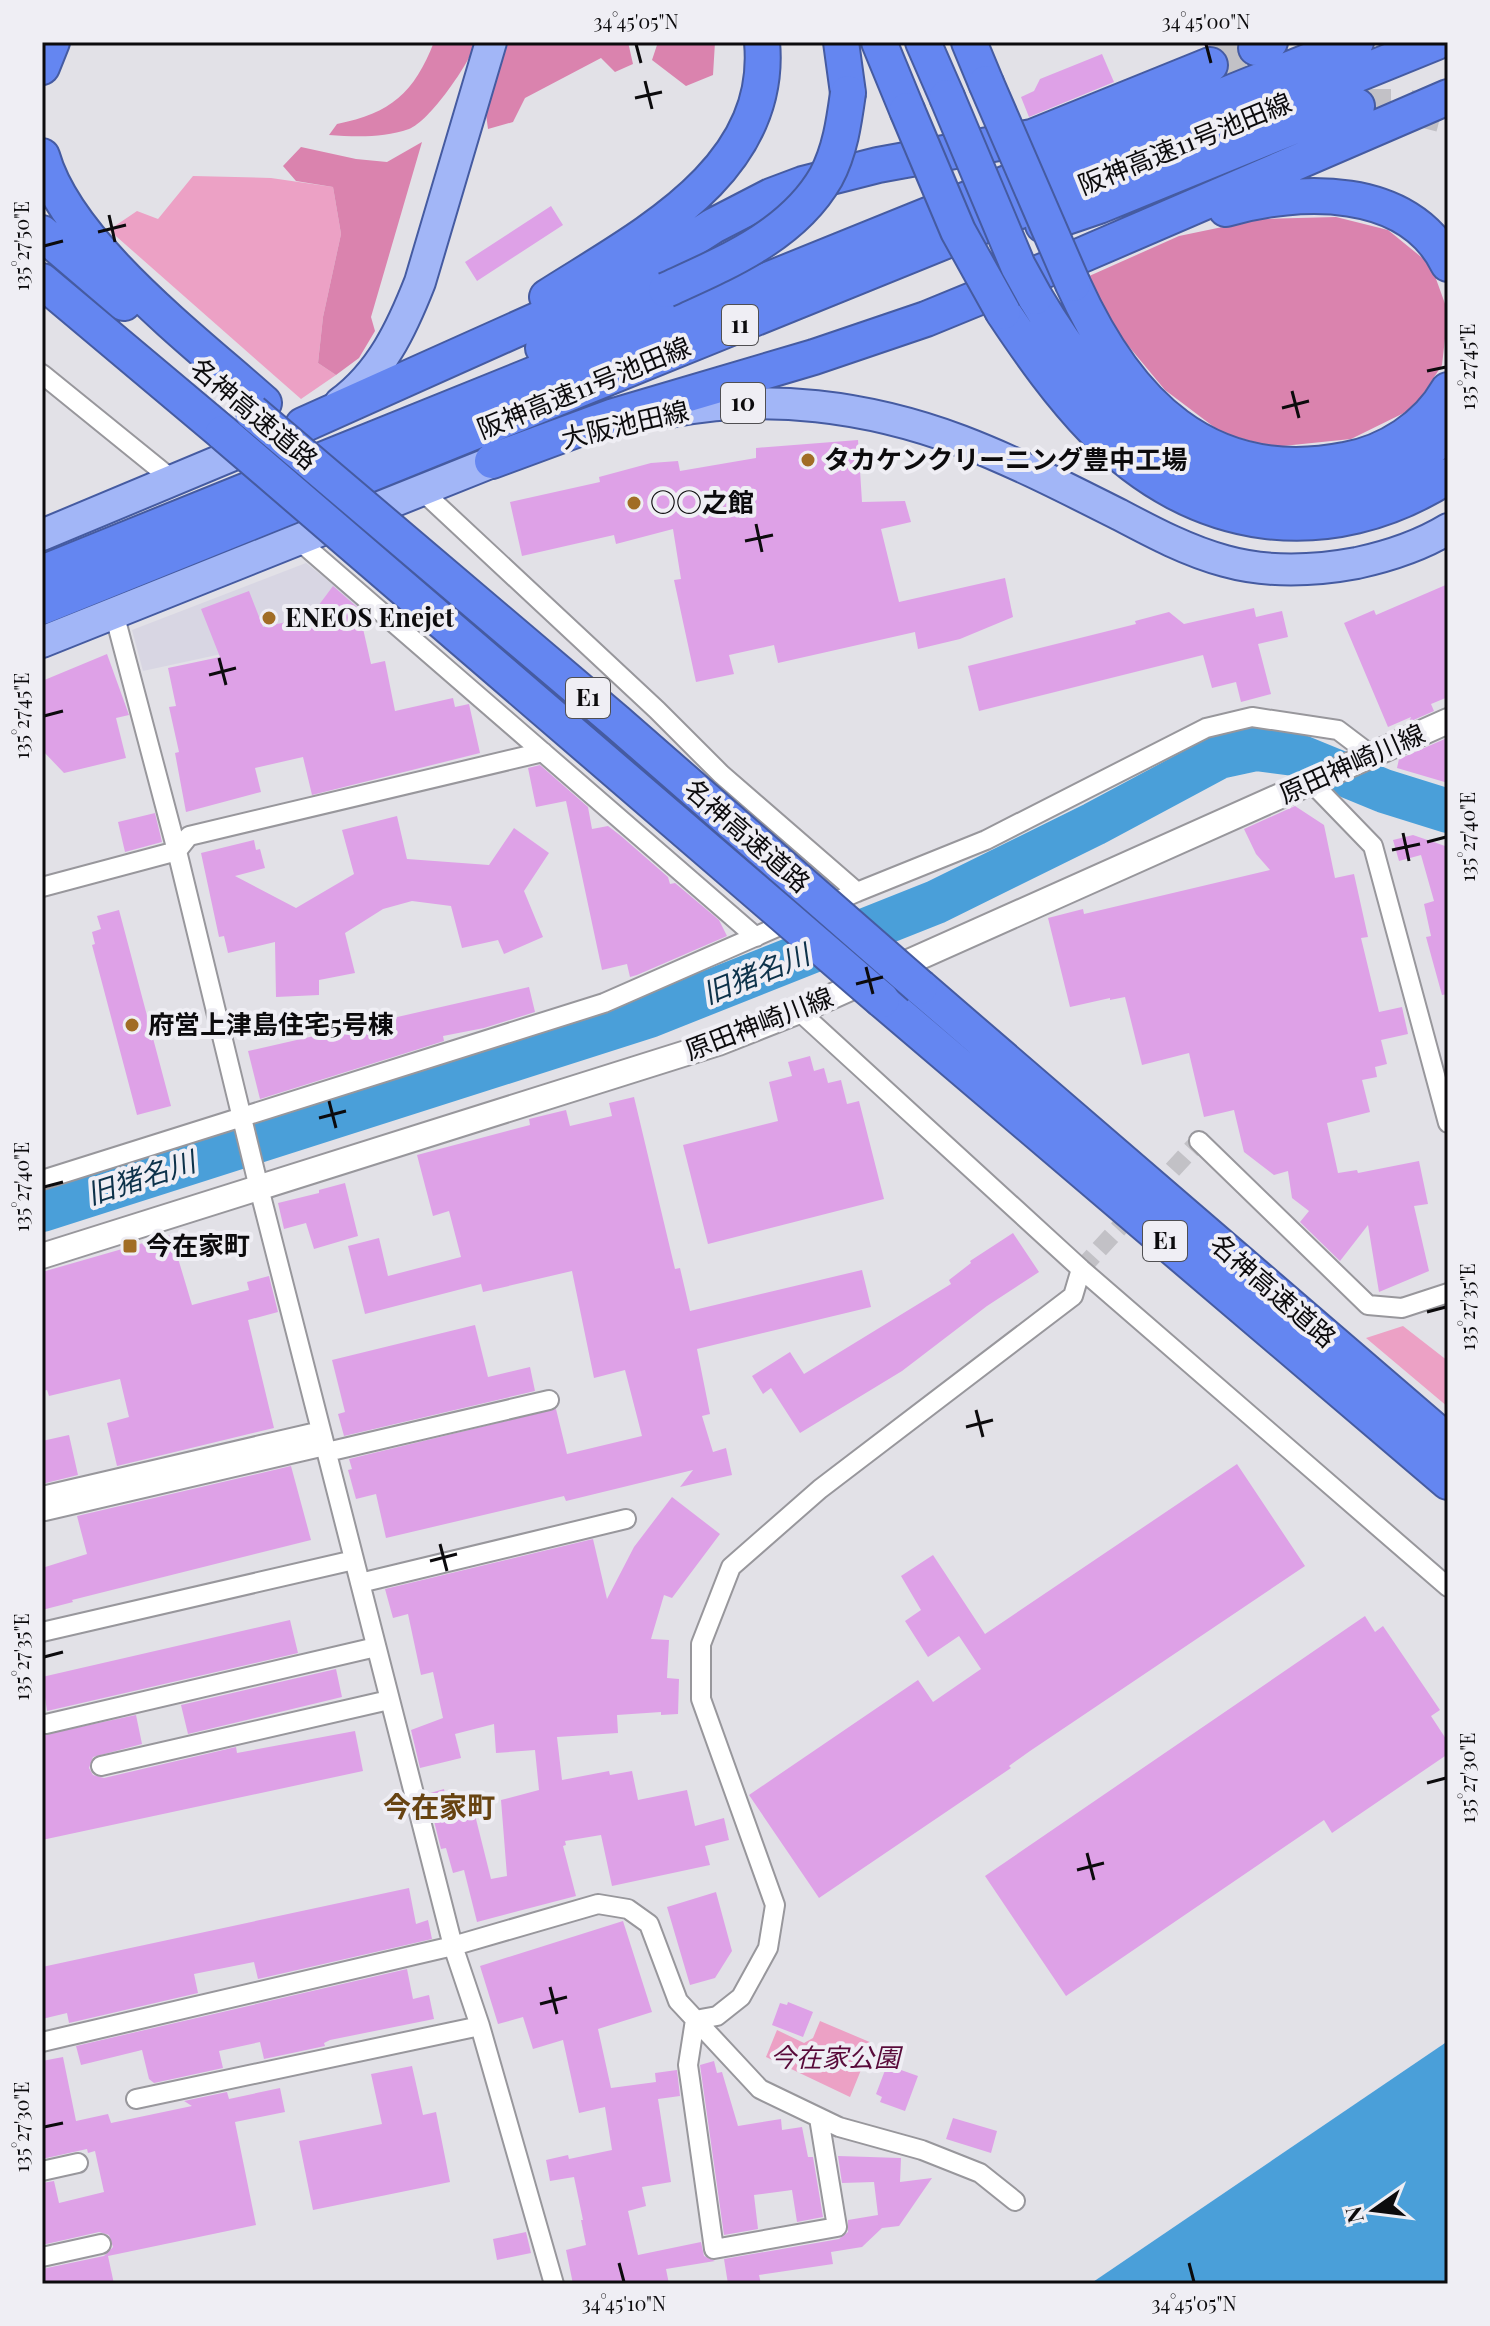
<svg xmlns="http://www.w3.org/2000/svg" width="1490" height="2326" font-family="'Playfair Display','Noto Sans JP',serif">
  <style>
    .built { fill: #d8d6e3 }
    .green { fill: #eca1c5 }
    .forest { fill: #da83ae }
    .water { fill: #4a9fd9 }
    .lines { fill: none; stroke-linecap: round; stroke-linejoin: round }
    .river { stroke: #4a9fd9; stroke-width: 44 }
    .building { fill: #dea1e7 }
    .minor-tunnel { stroke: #c2c1c6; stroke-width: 18; stroke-dasharray: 18 9; stroke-linecap: butt }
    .motorway-tunnel { stroke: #c2c1c6; stroke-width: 34; stroke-dasharray: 34 17; stroke-linecap: butt }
    .minor-casing { stroke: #98979c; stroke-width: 22 }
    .tertiary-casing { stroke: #98979c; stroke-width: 28 }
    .primary-casing { stroke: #455ba1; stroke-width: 34 }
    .motorway-casing { stroke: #455ba1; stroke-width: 38 }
    .minor { stroke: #fff; stroke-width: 18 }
    .tertiary { stroke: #fff; stroke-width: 24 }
    .primary { stroke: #a2b6f7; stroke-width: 30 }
    .motorway { stroke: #6486f1; stroke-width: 34 }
    .motorway-bridge-casing { stroke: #455ba1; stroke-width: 38; stroke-linecap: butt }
    .motorway-bridge { stroke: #6486f1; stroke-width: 34 }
    .ticks { fill: none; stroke: #0c0b0d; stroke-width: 3 }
    .poi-dot { fill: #a16d25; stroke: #efeef4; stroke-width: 3 }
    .labels { text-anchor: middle; stroke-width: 8; stroke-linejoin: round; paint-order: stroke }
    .shield { fill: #efeef4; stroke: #504f52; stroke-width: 2 }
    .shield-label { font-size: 24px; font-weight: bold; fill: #0c0b0d }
    .street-label { font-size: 26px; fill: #0c0b0d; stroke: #efeef4 }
    .poi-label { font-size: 26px; font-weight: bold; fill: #0c0b0d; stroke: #efeef4; text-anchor: start }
    .park-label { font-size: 26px; font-style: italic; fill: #590a3a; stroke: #efeef4 }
    .water-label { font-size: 28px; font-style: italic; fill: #0d324a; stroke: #efeef4 }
    .neighbourhood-label { font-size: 28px; font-weight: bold; fill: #674311; stroke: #efeef4 }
    .neatline { fill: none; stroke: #0c0b0d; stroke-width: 3 }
    .ticks-label { font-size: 20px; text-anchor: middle; fill: #0c0b0d }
  </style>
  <rect width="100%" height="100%" fill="#e2e1e7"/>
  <path class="built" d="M306,563L378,620L143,671L132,630Z"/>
  <path class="green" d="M193,176L271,178L333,187L341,234L323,317L318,363L336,375L301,399L109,230L137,211L158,219Z
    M1403,1326L1448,1361V1407L1366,1338Z
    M820,2021L872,2043L850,2097L766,2057L777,2030L804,2043L813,2038Z"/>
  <path class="forest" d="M434,42H476C470,63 429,122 409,129C383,138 356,137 329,135L337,124C391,113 414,93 434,42Z
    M506,42H628L633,64L615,72L601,58L525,98L513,122L488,129L485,107Z
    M658,42H715L713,75L686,86L652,60Z
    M422,142L371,317L375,331L359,358L336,375L318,363L323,317L341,234L333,187L296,181L283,166L301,147L356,159L387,162Z
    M1336,217L1388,230L1431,265L1448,312L1442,365L1414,408L1351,439L1273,447L1222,433L1165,390L1121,337L1087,277L1179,236L1261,219Z"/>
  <path class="water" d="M1448,2041V2284H1090Z"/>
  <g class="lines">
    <path class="river" d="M42,1210L649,1016L936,902L1094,824L1219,757L1256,749L1294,754L1384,791L1448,811"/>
  </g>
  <path class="building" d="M1203,42H1237V55L1246,65L1228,72L1229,58L1223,50L1214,45L1204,46Z
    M1102,54L1114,82L1029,117L1021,97L1034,91L1040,79Z
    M551,206L563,225L477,281L465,262Z
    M858,440L862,502L905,501L911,522L881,529L899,602L1005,578L1013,617L960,639L918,649L915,632L778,663L774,645L729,655L734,674L696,682L674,580L681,579L673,529L616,544L614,535L522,556L510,502L600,482L599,477L651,463L678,461L680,471L756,458V448Z
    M1448,584V697L1431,704L1434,711L1409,722L1411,717L1388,727L1344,623L1374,610L1376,615Z
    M333,586L373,621L362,624L371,664L385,661L395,711L453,698L455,707L469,704L480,753L312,795L303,757L255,768L261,792L186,812L175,753L179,752L169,707L176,706L168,668L220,657L201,609L249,591L263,627L310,617Z
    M1254,608L1256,617L1282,611L1288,637L1258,644L1271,694L1241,702L1236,682L1212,688L1203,655L979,711L968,666L1136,624L1135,621L1169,612L1184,624Z
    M107,654L129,715L116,718L126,758L64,773L42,750V681Z
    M1447,738L1448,783L1397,768L1399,759Z
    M540,765L588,807L592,829L608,826L621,836L668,877L670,884L675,883L719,920L727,936L637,975L630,977L627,964L602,970L566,801L536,807L528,768Z
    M1295,806L1324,825L1335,878L1354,874L1368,937L1361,938L1379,1012L1402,1007L1408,1034L1381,1040L1387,1064L1375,1067L1377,1077L1362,1080L1370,1112L1327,1123L1338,1173L1357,1170L1358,1173L1419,1161L1428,1204L1414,1206L1429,1271L1379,1292L1368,1225L1340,1261L1300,1222L1309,1211L1292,1198L1288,1171L1274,1175L1244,1152L1234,1110L1204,1117L1189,1053L1142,1065L1125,997L1110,1000V998L1070,1007L1048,918L1083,909L1084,914L1270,870L1256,854L1244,829Z
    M155,813L162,842L125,852L118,822Z
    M397,816L407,859L489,865L514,828L549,853L524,891L543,937L504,954L498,940L462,948L451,906L412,901L383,909L345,933L355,973L319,980V995L276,997L275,942L228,953L224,936L219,937L201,853L254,840L256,850L260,849L265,868L235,876L296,908L354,874L342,830Z
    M1413,835L1448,847V994L1442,995L1426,937L1431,936L1424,904L1434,901L1421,855L1399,861L1393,840Z
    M119,910L171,1106L137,1115L92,945L95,944L92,932L101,929L97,916Z
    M529,987L535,1012L484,1028L443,1036L444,1041L260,1099L248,1051Z
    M810,1056L814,1071L824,1068L828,1083L841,1080L847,1104L859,1101L884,1199L708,1244L683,1145L778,1121L769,1082L792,1076L788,1062Z
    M634,1097L675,1269L680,1268L690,1311L862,1270L871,1307L697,1349L710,1414L702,1416L713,1452L726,1448L732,1475L680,1487L693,1470L566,1501L564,1496L386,1538L376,1494L356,1499L348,1470L352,1469L349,1459L556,1409L567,1454L642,1436L625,1370L594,1378L572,1271L483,1292L481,1284L365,1314L348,1246L379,1238L388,1276L461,1257L449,1211L433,1216L417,1155L530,1125L529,1119L566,1110L570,1126L612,1116L609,1103Z
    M345,1183L358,1236L314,1249L306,1223L284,1229L278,1203L319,1193V1190Z
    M1013,1233L1039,1272L987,1306L902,1371L800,1433L771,1388L763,1394L752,1376L790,1352L804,1374L951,1284L949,1280L971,1263L970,1261Z
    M171,1235L192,1305L249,1290L247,1282L269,1276L278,1312L248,1320L274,1428L117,1466L107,1423L129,1417L120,1379L49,1396L47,1390L42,1391V1272Z
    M475,1325L488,1377L530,1367L535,1391L344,1436L338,1414L345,1412L332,1360Z
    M69,1435L78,1475L42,1484V1441Z
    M1237,1464L1305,1566L1030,1751L1009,1766L1011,1768L819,1898L749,1795L918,1680L933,1702L981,1669L959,1636L928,1657L905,1621L921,1610L901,1576L933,1555L985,1634Z
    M291,1466L311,1540L72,1600L73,1602L42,1610V1568L87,1554L77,1516Z
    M672,1497L720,1534L672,1598L664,1595L651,1639L669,1640L667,1678L679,1679L678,1714L661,1715V1712L617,1715L618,1733L557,1737L562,1780L609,1771L610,1775L632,1771L638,1800L687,1790L695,1826L724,1818L729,1840L705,1846L710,1865L612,1886L601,1835L565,1841L566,1845L563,1846L576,1896L477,1922L464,1870L453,1873L446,1848L441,1849L433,1817L473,1807L491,1879L507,1876L501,1800L539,1790L535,1750L496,1753L494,1724L455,1734L461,1758L420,1768L411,1730L443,1718L433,1672L421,1675L408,1614L393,1618L385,1589L593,1539L607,1599L634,1547Z
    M1365,1616L1375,1632L1383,1626L1440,1710L1431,1716L1448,1742V1754L1332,1833L1324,1820L1066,1996L985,1876Z
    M290,1620L298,1653L47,1711L42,1677Z
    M336,1669L342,1697L188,1734L181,1705Z
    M136,1715L142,1744L93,1757L89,1768L93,1775L104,1778L236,1747L237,1753L355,1731L363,1771L42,1840V1735Z
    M444,1789L448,1807L431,1812L427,1794Z
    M409,1888L416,1924L428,1920L432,1939L258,1979L254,1962L194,1974L198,1993L69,2023L67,2013L42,2019V1967Z
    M716,1892L732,1951L715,1978L690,1985L667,1907Z
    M623,1921L652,2012L598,2029L611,2088L656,2082L655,2073L677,2070L680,2096L658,2099L671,2182L642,2187L646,2206L628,2211L638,2255L701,2242L704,2256L715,2261L666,2269L669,2284H573L566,2250L586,2245L581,2220H583L574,2177L550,2181L546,2160L568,2155L569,2159L612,2150L605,2107L579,2113L563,2040L533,2049L523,2017L498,2024L480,1966Z
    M407,1969L413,1999L429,1995L434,2019L330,2040L324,2043L325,2046L264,2059L260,2042L219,2051L223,2068L154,2083L149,2079L142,2050L81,2065L76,2046Z
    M788,2002L813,2012L803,2037L772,2025L780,2003L787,2005Z
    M63,2057L76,2121L108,2114L111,2123L192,2106L184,2101L227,2092L229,2099L280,2088L285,2112L235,2122L256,2225L108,2256L114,2284H42V2269L104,2256L113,2247L109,2235L99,2232L42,2245V2183L54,2181L59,2203L104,2192L95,2151L88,2153L87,2149L42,2159V2061Z
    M714,2061L717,2073L722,2072L738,2126L781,2119L782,2130L802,2127L808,2157H813L823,2217L797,2222L792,2190L754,2195L758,2229L724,2235L700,2065Z
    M887,2065L918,2076L905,2111L880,2102L882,2097L876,2094Z
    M412,2066L423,2115L436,2112L450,2182L313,2210L299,2141L382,2124L371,2074Z
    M953,2118L997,2131L991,2153L946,2139Z
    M838,2156L901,2158L900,2182L932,2178L899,2226L882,2228L862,2247L831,2252L833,2264L759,2275L761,2284H728L724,2259L839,2239L848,2232V2220L878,2215L874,2182L842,2183Z
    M526,2232L531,2253L497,2260L493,2239Z"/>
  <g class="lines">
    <path class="minor-tunnel" d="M1081,1269L1199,1141"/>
    <path class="motorway-tunnel" d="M1210,65L1256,48
      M1357,106H1406L1448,117"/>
    <g class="minor-casing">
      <path id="minor" d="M42,374L174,481
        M420,489L657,710L721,774L857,892
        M297,539L756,937
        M114,613L177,851L259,1188L453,1946L480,2026L554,2284
        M1311,782L1373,846L1448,1123
        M42,887L177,851L189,836L543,752
        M799,1011L1081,1269L1448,1587
        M1199,1141L1368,1305L1402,1308L1448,1293
        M42,1180L604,1003L857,892L986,840L1206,728L1252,717L1338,730L1371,755
        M327,1452L549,1400
        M42,1496L321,1431
        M45,1511L325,1446
        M360,1583L626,1519
        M42,1632L354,1560
        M46,1724L376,1647
        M101,1766L389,1700
        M42,2042L453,1946L598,1904L628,1909L649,1924L678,2001L760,2089L839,2127L922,2150L980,2173L1015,2201
        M136,2099L480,2026
        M819,2118L837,2227L714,2249L688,2065L695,2020L717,2016L741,1997L768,1948L775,1905L701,1699V1644L731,1567L820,1489L1073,1296L1081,1269
        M42,2171L78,2163
        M42,2257L101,2244"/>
    </g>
    <g class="tertiary-casing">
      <path id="tertiary" d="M42,1256L718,1043L799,1011L1448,721"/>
    </g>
    <g class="primary-casing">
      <path id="primary" d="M340,403C381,373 402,328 420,282L491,42
        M669,412C767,393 868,406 961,441C1016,462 1068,489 1120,515C1154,533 1188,551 1225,561C1268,573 1314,571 1357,563C1389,556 1420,546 1448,529
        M42,535L262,443
        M42,642L515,453"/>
    </g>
    <g class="motorway-casing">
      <path id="motorway" d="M841,42L848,93
        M879,42L907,110
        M923,42L947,97
        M969,42L986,83
        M1256,48L1270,42
        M42,67L52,42
        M42,156C67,245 195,341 264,403
        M1226,209C1298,188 1409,184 1448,264
        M1043,225L1099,206L1300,124L1357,106
        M42,233L124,303
        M42,281L223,433
        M1073,284C1126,401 1207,487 1345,460C1386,453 1427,427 1448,390
        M547,297C639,238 774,172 762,42
        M1035,297C1096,400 1179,495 1310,491C1362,490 1410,469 1448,433
        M1003,312C1031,354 1060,395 1095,431C1194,533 1328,553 1448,476
        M543,348L666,290
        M303,425L622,282L651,266L713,226L771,196L803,184L878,165L1032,137L1210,65
        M492,461L614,416L814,357L926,319L1082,255L1448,97
        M42,573L1356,42
        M42,607L1437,42
        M920,987L1448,1442
        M882,1000L1448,1482"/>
    </g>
    <use href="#minor" class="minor"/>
    <use href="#tertiary" class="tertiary"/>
    <use href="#primary" class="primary"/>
    <use href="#motorway" class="motorway"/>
    <g class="motorway-bridge-casing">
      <path id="motorway-bridge" d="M986,83L1073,284
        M947,97L1018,266L1035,297
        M907,110L958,231L1003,312
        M666,290C725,263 792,236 826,177C840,151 844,122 848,93
        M252,412L617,722L920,987
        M223,433L882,1000"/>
    </g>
    <use href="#motorway-bridge" class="motorway-bridge"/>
  </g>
  <path class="ticks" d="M636,44L641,63M1206,44L1211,63M645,81L652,109M635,98L662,92M109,215L115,242M98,232L126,225M44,246L63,241M1427,371L1446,367M1292,391L1299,418M1282,408L1309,401M756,524L762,552M745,541L773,535M219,658L226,685M209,675L236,668M44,716L63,711M1403,833L1409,861M1427,842L1446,837M1392,850L1420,844M866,967L873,994M856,984L883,977M329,1101L336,1128M319,1118L346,1111M44,1187L63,1182M1427,1312L1446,1307M976,1410L983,1437M966,1427L993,1420M440,1544L447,1571M430,1561L457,1554M44,1657L63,1652M1427,1783L1446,1778M1087,1853L1094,1880M1077,1870L1104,1863M550,1987L557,2014M540,2004L567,1997M44,2127L63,2123M619,2263L624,2282M1189,2263L1194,2282"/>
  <g class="poi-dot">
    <circle cx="808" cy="460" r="8"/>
    <circle cx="634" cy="503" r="8"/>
    <circle cx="269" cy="618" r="8"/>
    <circle cx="132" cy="1025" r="8"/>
    <rect x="122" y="1238" width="16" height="16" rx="4"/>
  </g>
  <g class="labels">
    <g class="shield">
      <rect x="722" y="305" width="36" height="40" rx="6"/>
      <rect x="721" y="383" width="44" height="40" rx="6"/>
      <rect x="566" y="678" width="44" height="40" rx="6"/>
      <rect x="1143" y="1221" width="44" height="40" rx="6"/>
    </g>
    <g class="shield-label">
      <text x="740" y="333">11</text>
      <text x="743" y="411">10</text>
      <text x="588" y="706">E1</text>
      <text x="1165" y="1249">E1</text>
    </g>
    <g class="street-label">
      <text transform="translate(1185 144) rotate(-22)" y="9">阪神高速11号池田線</text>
      <text transform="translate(584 388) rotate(-22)" y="9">阪神高速11号池田線</text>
      <text transform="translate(254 414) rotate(40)" y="9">名神高速道路</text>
      <text transform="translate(625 425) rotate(-13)" y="9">大阪池田線</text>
      <text transform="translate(1352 764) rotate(-24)" y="9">原田神崎川線</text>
      <text transform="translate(747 836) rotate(41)" y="9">名神高速道路</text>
      <text transform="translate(759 1024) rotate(-21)" y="9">原田神崎川線</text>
      <text transform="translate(1273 1291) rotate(41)" y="9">名神高速道路</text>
    </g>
    <g class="poi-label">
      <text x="824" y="469">タカケンクリーニング豊中工場</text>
      <text x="650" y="512">○○之館</text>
      <text x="285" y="627">ENEOS Enejet</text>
      <text x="148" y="1034">府営上津島住宅5号棟</text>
      <text x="146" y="1255">今在家町</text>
    </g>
    <g class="park-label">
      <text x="835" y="2067">今在家公園</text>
    </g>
    <g class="water-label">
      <text transform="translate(756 974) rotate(-22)" y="10">旧猪名川</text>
      <text transform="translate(141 1178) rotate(-18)" y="10">旧猪名川</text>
    </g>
    <g class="neighbourhood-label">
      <text x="439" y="1817">今在家町</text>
    </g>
  </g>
  <rect width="1490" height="2326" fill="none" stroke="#efeef4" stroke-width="88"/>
  <g transform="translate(1374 2210) rotate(256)" stroke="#efeef4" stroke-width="6" paint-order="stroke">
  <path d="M0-6L14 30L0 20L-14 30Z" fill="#0c0b0d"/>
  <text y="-12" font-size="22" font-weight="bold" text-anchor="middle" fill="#0c0b0d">N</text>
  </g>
  <rect x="44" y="44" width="1402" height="2238" class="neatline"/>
  <g class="ticks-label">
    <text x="636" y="29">34°45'05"N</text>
    <text x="1206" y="29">34°45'00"N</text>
    <text transform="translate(22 246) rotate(-90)" y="7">135°27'50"E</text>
    <text transform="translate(1468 367) rotate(-90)" y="7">135°27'45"E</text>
    <text transform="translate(22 716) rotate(-90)" y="7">135°27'45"E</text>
    <text transform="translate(1468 837) rotate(-90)" y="7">135°27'40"E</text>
    <text transform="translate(22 1187) rotate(-90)" y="7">135°27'40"E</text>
    <text transform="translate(1468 1307) rotate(-90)" y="7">135°27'35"E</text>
    <text transform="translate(22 1657) rotate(-90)" y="7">135°27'35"E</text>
    <text transform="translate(1468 1778) rotate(-90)" y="7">135°27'30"E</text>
    <text transform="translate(22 2127) rotate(-90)" y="7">135°27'30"E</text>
    <text x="624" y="2311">34°45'10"N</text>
    <text x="1194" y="2311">34°45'05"N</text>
  </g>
</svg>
